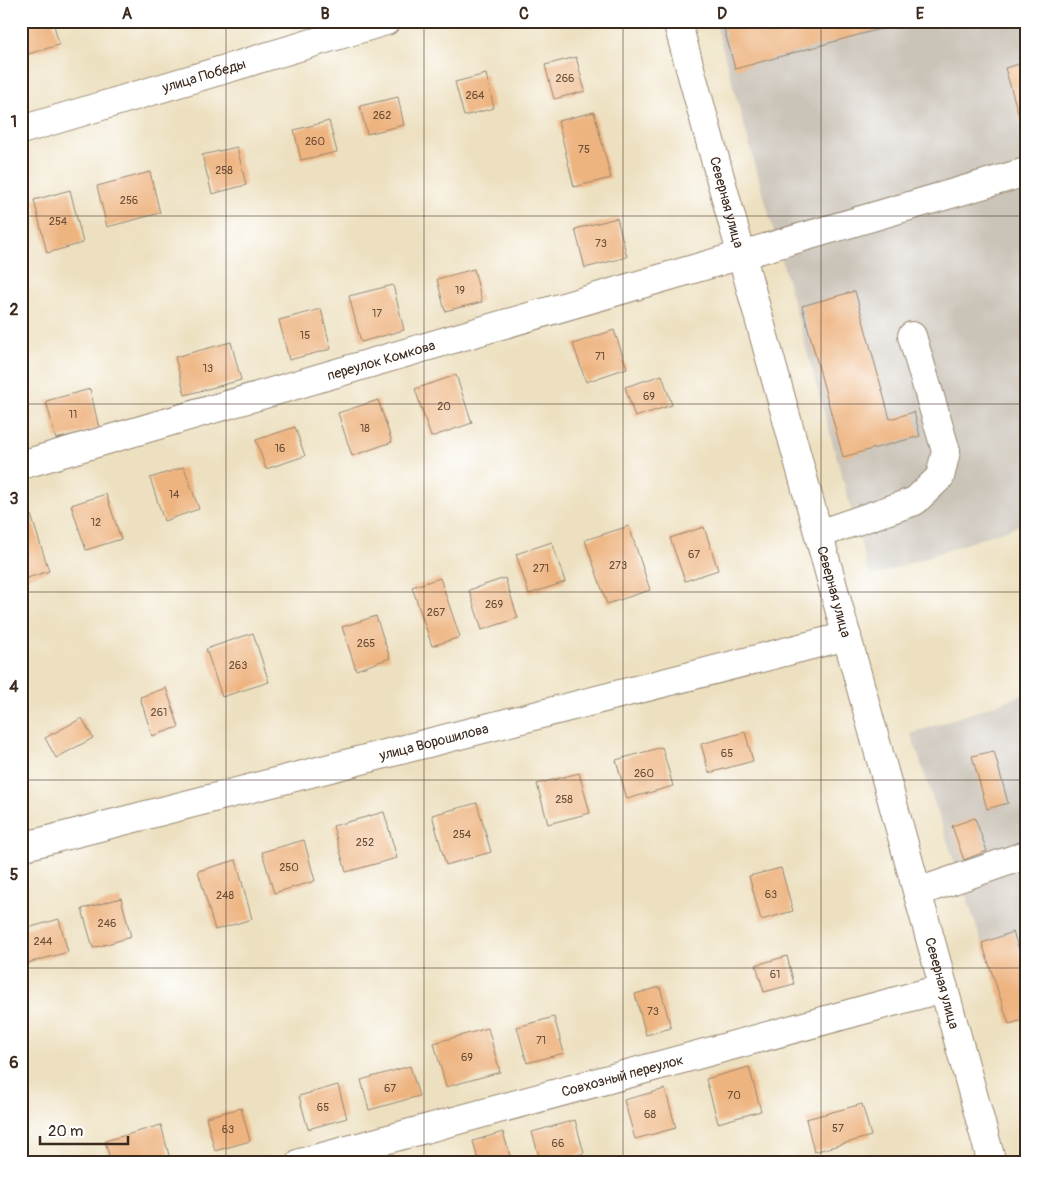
<svg xmlns="http://www.w3.org/2000/svg" width="1047" height="1184" font-family="Pangolin,sans-serif">
  <style>
    .industrial { fill: #cac3b8 }
    .building { fill: #eeb480 }
    .lines { fill: none; stroke-linecap: round; stroke-linejoin: round }
    .minor-casing { stroke: #94856f; stroke-width: 30 }
    .minor { stroke: #fff; stroke-width: 28 }
    .grid { fill: none; stroke: #3b2a1e; stroke-width: 1; stroke-opacity: 0.55 }
    .labels { text-anchor: middle; stroke-width: 4.5; stroke-linejoin: round; paint-order: stroke }
    .number-label { font-size: 11px; fill: #684c36 }
    .street-label { font-size: 14px; fill: #3b2a1e; stroke: #fff }
    .neatline { fill: none; stroke: #3b2a1e; stroke-width: 2 }
    .grid-label { font-size: 16px; text-anchor: middle; font-weight: bold; fill: #3b2a1e }
  </style>
  <rect width="100%" height="100%" fill="#fff"/>
  <filter id="ink" filterUnits="userSpaceOnUse"><feTurbulence type="fractalNoise" baseFrequency=".02" numOctaves="2"/><feDisplacementMap in="SourceGraphic" scale="10" xChannelSelector="R" yChannelSelector="G"/><feConvolveMatrix kernelMatrix="1 2 1 2 8 2 1 2 1" color-interpolation-filters="sRGB"/></filter>
  <filter id="wash" filterUnits="userSpaceOnUse"><feTurbulence type="fractalNoise" baseFrequency=".0096" numOctaves="4" result="noise"/><feDisplacementMap in="SourceGraphic" scale="20" xChannelSelector="R" yChannelSelector="G"/><feGaussianBlur stdDeviation="1.12" result="paint"/><feColorMatrix in="noise" values="0 0 0 0 0 0 0 0 0 0 0 0 0 0 0 0 0 1.4 0 .05"/><feComposite in="paint" operator="in"/></filter>
  <g filter="url(#wash)">
    <rect width="100%" height="100%" fill="#ede0c0"/>
    <path class="industrial" d="M715,21H1026V523L870,577Z
      M1026,694V969L1013,932L982,943L911,734Z"/>
    <g id="blocks">
      <path class="building" d="M21,21H53L59,45L21,56Z
        M107,21H128V22L109,27Z
        M722,21H905V22L735,69Z
        M576,57L585,91L554,99L545,65Z
        M1026,62V125L1022,126L1005,68Z
        M486,74L494,108L464,116L455,82Z
        M398,97L404,125L367,134L360,106Z
        M594,112L611,178L574,187L558,121Z
        M329,121L337,152L301,160L294,130Z
        M237,147L246,185L212,194L202,155Z
        M150,172L160,213L107,227L97,186Z
        M70,190L83,243L47,253L34,200Z
        M617,218L627,257L585,268L575,229Z
        M474,269L482,302L445,311L437,279Z
        M393,285L404,330L361,342L349,296Z
        M855,291L890,419L914,412L920,436L843,457L802,306Z
        M321,309L331,349L289,360L279,320Z
        M614,330L627,368L586,382L573,344Z
        M231,342L241,380L185,395L175,357Z
        M456,375L472,423L431,437L415,389Z
        M662,375L672,405L635,417L625,387Z
        M90,389L99,428L56,439L46,401Z
        M378,400L392,442L352,456L338,413Z
        M295,427L305,456L266,469L256,440Z
        M184,467L199,509L164,521L150,478Z
        M106,494L121,539L86,550L71,505Z
        M31,515L49,571L21,580V518Z
        M629,526L650,590L607,604L585,540Z
        M704,527L718,570L685,581L670,538Z
        M552,542L565,582L529,594L516,554Z
        M440,578L460,637L432,646L412,587Z
        M505,578L518,618L482,630L469,590Z
        M376,616L390,658L356,670L342,627Z
        M253,633L269,682L222,697L206,649Z
        M166,688L179,727L152,736L140,697Z
        M82,718L93,738L56,758L45,738Z
        M745,732L753,761L709,773L701,744Z
        M662,747L673,786L627,799L616,760Z
        M994,751L1008,803L987,809L972,756Z
        M579,773L590,813L548,824L537,784Z
        M477,803L491,852L446,865L432,815Z
        M384,812L397,858L346,872L333,826Z
        M975,818L987,851L964,860L952,826Z
        M304,840L315,881L274,893L262,852Z
        M236,860L252,919L215,930L198,871Z
        M781,868L793,911L761,920L749,876Z
        M121,898L131,937L93,948L82,909Z
        M59,919L68,952L21,965V930Z
        M1013,932L1026,969V1019L1009,1024L982,943Z
        M787,956L794,984L764,992L756,965Z
        M660,987L671,1028L646,1035L635,994Z
        M554,1017L564,1053L527,1063L517,1027Z
        M488,1028L500,1072L446,1087L434,1043Z
        M410,1066L419,1096L369,1110L361,1080Z
        M749,1067L761,1111L718,1123L706,1079Z
        M338,1085L347,1118L308,1129L299,1096Z
        M665,1089L676,1128L635,1139L624,1100Z
        M862,1104L871,1136L814,1152L806,1119Z
        M241,1108L250,1141L215,1151L206,1117Z
        M575,1120L584,1153L551,1163H541L532,1132Z
        M161,1125L171,1163H111L105,1141Z
        M503,1132L512,1163H479L473,1141Z"/>
    </g>
  </g>
  <g filter="url(#ink)">
    <use href="#blocks" fill-opacity="0" stroke="#94856f" stroke-width="1"/>
    <g class="lines">
      <g class="minor-casing">
        <g id="minor">
          <path id="s1" d="M677,21L992,1163"/>
          <path id="s2" d="M21,130L386,21"/>
          <path id="s3" d="M21,465L1026,172"/>
          <path d="M819,534L915,501L940,477L946,451L912,336"/>
          <path id="s4" d="M21,847L847,636"/>
          <path d="M918,892L1026,855"/>
          <path id="s5" d="M300,1163L944,988"/>
        </g>
      </g>
      <use href="#minor" class="minor"/>
    </g>
  </g>
  <path class="grid" d="M226,21V1163M424,21V1163M623,21V1163M821,21V1163M21,216H1026M21,404H1026M21,592H1026M21,780H1026M21,968H1026"/>
  <g class="labels">
    <g class="number-label">
      <text x="565" y="82">266</text>
      <text x="475" y="99">264</text>
      <text x="382" y="119">262</text>
      <text x="315" y="145">260</text>
      <text x="584" y="153">75</text>
      <text x="224" y="174">258</text>
      <text x="129" y="204">256</text>
      <text x="58" y="225">254</text>
      <text x="601" y="247">73</text>
      <text x="460" y="294">19</text>
      <text x="377" y="317">17</text>
      <text x="305" y="339">15</text>
      <text x="600" y="360">71</text>
      <text x="208" y="372">13</text>
      <text x="649" y="400">69</text>
      <text x="444" y="410">20</text>
      <text x="73" y="418">11</text>
      <text x="365" y="432">18</text>
      <text x="280" y="452">16</text>
      <text x="174" y="498">14</text>
      <text x="96" y="526">12</text>
      <text x="694" y="558">67</text>
      <text x="618" y="569">273</text>
      <text x="541" y="572">271</text>
      <text x="494" y="608">269</text>
      <text x="436" y="616">267</text>
      <text x="366" y="647">265</text>
      <text x="238" y="669">263</text>
      <text x="159" y="716">261</text>
      <text x="727" y="757">65</text>
      <text x="644" y="777">260</text>
      <text x="564" y="803">258</text>
      <text x="462" y="838">254</text>
      <text x="365" y="846">252</text>
      <text x="289" y="871">250</text>
      <text x="771" y="898">63</text>
      <text x="225" y="899">248</text>
      <text x="107" y="927">246</text>
      <text x="43" y="945">244</text>
      <text x="775" y="978">61</text>
      <text x="653" y="1015">73</text>
      <text x="541" y="1044">71</text>
      <text x="467" y="1061">69</text>
      <text x="390" y="1092">67</text>
      <text x="734" y="1099">70</text>
      <text x="323" y="1111">65</text>
      <text x="650" y="1118">68</text>
      <text x="838" y="1132">57</text>
      <text x="228" y="1133">63</text>
      <text x="558" y="1147">66</text>
    </g>
    <g class="street-label">
      <text dy="5" stroke="none"><textPath href="#s2" startOffset="191">улица Победы</textPath></text>
      <text dy="5" stroke="none"><textPath href="#s1" startOffset="188">Северная улица</textPath></text>
      <text dy="5" stroke="none"><textPath href="#s3" startOffset="375">переулок Комкова</textPath></text>
      <text dy="5" stroke="none"><textPath href="#s1" startOffset="592">Северная улица</textPath></text>
      <text dy="5" stroke="none"><textPath href="#s4" startOffset="426">улица Ворошилова</textPath></text>
      <text dy="5" stroke="none"><textPath href="#s1" startOffset="998">Северная улица</textPath></text>
      <text dy="5" stroke="none"><textPath href="#s5" startOffset="334">Совхозный переулок</textPath></text>
    </g>
  </g>
  <rect width="1047" height="1184" fill="none" stroke="#fff" stroke-width="55"/>
  <path d="M40 1136v8h88v-8" fill="none" stroke="#3b2a1e" stroke-width="2.5"/>
  <text x="48" y="1136" font-size="15" fill="#3b2a1e" stroke="#ffffff" stroke-width="4" paint-order="stroke">20 m</text>
  <rect x="28" y="28" width="992" height="1128" class="neatline"/>
  <g class="grid-label">
    <text x="127" y="19">A</text>
    <text x="325" y="19">B</text>
    <text x="524" y="19">C</text>
    <text x="722" y="19">D</text>
    <text x="920" y="19">E</text>
    <text x="14" y="127">1</text>
    <text x="14" y="315">2</text>
    <text x="14" y="504">3</text>
    <text x="14" y="692">4</text>
    <text x="14" y="880">5</text>
    <text x="14" y="1068">6</text>
  </g>
</svg>
